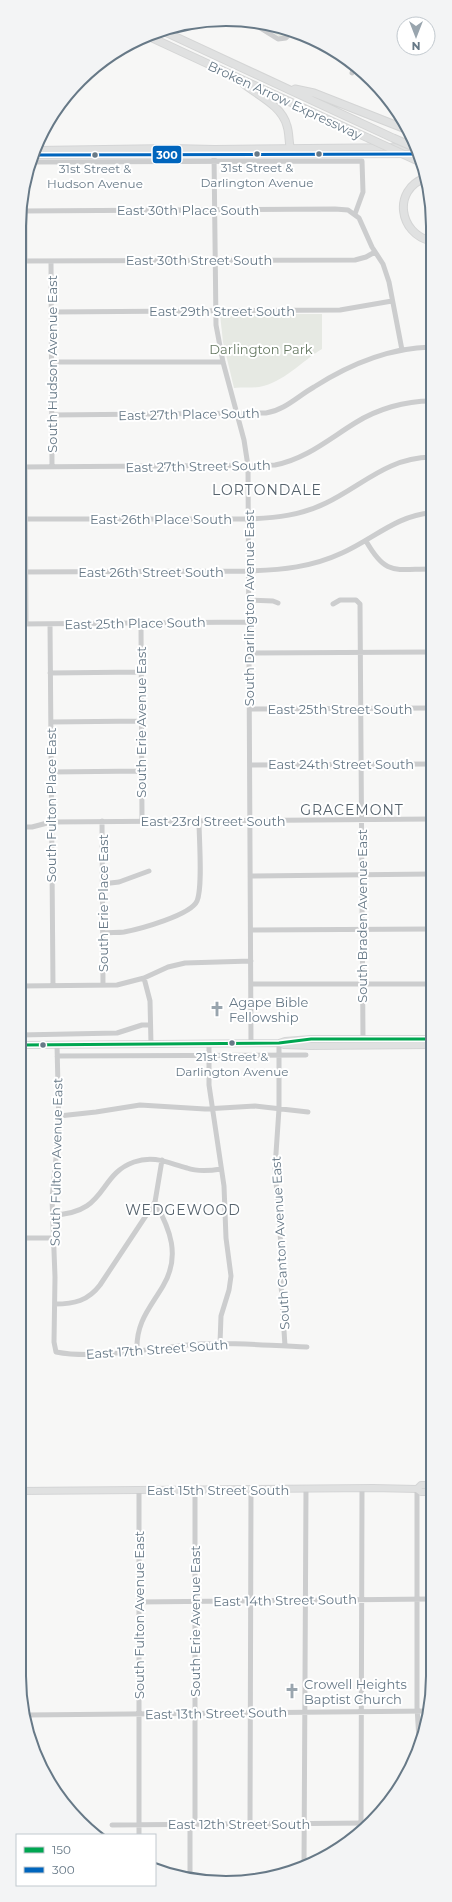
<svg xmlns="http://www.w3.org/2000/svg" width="452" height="1902" font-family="Montserrat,sans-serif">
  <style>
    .green { fill: #e6e9e3 }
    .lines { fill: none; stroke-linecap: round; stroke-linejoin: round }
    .major-casing { stroke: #d4d5d6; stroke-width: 8 }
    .highway-casing { stroke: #d4d5d5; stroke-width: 9 }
    .minor { stroke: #cccdce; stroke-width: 5 }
    .major { stroke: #e0e1e1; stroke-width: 6 }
    .highway { stroke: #e0e1e1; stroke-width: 7 }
    .highway-bridge-casing { stroke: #d4d5d5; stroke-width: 9; stroke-linecap: butt }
    .highway-bridge { stroke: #e0e1e1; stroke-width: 7 }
    .bus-1-casing { stroke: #fff; stroke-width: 6 }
    .bus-2-casing { stroke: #fff; stroke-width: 6 }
    .bus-1 { stroke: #00a651; stroke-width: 3 }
    .bus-2 { stroke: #0065bd; stroke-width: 3 }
    .bus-dot { fill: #677987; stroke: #fff; stroke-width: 1.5 }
    .labels { text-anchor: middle; stroke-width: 4; stroke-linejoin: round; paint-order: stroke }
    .bus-label { font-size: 12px; fill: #677987; stroke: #fff }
    .street-label { font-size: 13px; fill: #677987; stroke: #fff }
    .park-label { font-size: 13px; fill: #667962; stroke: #fff }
    .poi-label { font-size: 13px; fill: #677987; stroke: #fff; text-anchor: start }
    .neighbourhood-label { font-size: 14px; letter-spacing: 1px; fill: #55626c; stroke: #fff }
    .rim { fill: none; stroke: #677987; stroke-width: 2 }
    .line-badge { stroke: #fff; stroke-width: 1.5 }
    .badge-label { font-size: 11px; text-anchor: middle; font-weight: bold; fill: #fff }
  </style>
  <rect width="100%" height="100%" fill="#f7f7f6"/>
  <path class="green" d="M253,21L289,32L286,35L280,37Z
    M220,314H322V349C302,361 283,383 259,387C251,388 242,387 234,388L223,342Z"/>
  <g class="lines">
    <g class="major-casing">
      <path id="major" d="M37,150L171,148L215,149L414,147
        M36,155L418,154
        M279,1043L285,1041L311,1039H431
        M20,1045L279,1043L284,1045L311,1046L431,1045
        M417,1489L421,1485H431
        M19,1491L373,1488L417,1489L421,1492H431"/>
    </g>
    <g class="highway-casing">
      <path id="highway" d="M163,31L393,138
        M150,37L368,138
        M244,84C259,96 282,106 287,126C290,135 288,145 292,153
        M295,89L314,93L408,130
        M425,178C392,190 399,234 431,241"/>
    </g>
    <path class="minor" d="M249,21L278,39L286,38L291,32
      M352,73L354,67
      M214,154L216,325L223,362L244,440L248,466L251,1043
      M33,162L362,161L363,192L355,214
      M21,211L335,209L348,210L359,218L372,247L383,264L389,282L402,350
      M21,261L355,260L366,257L375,252
      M25,261V187
      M51,261L52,467
      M51,312L340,310L392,301
      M51,362H223
      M52,415L266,413C285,410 298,396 314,387C350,364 388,348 431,347
      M20,467L275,465C306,459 329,439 355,423C377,409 405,401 431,401
      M25,467L26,624
      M20,519H249C276,518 302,515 326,503C363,485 387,458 431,457
      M366,541C386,576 394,569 431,569
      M20,572L249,571C282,570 312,567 342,553C372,540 397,515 431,513
      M249,600L273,601L278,603
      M333,604L340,600H356L360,604L363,1039
      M141,623L142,821
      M20,624L250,622
      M50,624L53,986
      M250,653L431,652
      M50,673L141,672
      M250,709L431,708
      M51,722L142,721
      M250,765L431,764
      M51,772L142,771
      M102,821L103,985
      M20,827H32L51,822L431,819
      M250,876L431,874
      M102,884L119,882L149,871
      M251,930L431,929
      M103,933C110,932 117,933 124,932C140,929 191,915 197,901C203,887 199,839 199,821
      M144,978L150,1001L151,1044
      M251,984H431
      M20,986L117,985L144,978L168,967L185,963L251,961
      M20,1035L117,1033L142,1025H150
      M279,1043V1109L275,1168L281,1246V1284L285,1346
      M209,1044V1085L224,1186L226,1238L231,1276L229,1290L221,1316L220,1343
      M57,1045L59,1128L52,1198L55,1277L54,1342L56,1352C98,1360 156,1347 200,1344C235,1342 271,1346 307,1347
      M57,1056L306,1055
      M59,1116L96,1112L140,1105L205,1109L255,1106L308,1112
      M52,1215C108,1214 97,1175 134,1162C154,1155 168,1163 187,1168C198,1172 209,1171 221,1169
      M20,1238H53
      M55,1304C74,1304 88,1301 100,1285L155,1202L162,1160
      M137,1350C136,1322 150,1308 163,1286C181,1256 170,1229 155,1202
      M417,1489V1707L419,1740
      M139,1490V1835
      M139,1602L431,1599
      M27,1715L429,1711
      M190,1824V1877
      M195,1824V1490
      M250,1824L251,1489
      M112,1825L367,1823
      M361,1829L362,1489
      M304,1866L306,1489"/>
    <use href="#major" class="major"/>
    <use href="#highway" class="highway"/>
    <g class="highway-bridge-casing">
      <path id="highway-bridge" d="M368,138L420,162
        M393,138L416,148"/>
    </g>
    <use href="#highway-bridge" class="highway-bridge"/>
    <g class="bus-1-casing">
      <path id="bus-1" d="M20,1045L279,1043L311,1039H431"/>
    </g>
    <g class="bus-2-casing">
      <path id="bus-2" d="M36,155L418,154"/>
    </g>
    <use href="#bus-1" class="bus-1"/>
    <use href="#bus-2" class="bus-2"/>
  </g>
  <defs>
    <g id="church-bare" transform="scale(1.2)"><path d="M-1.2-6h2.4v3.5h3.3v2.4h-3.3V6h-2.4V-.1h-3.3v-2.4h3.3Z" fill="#99a5ae" stroke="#fff" stroke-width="2.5" paint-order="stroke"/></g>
  </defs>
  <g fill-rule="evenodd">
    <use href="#church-bare" x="217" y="1009"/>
    <use href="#church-bare" x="292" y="1691"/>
  </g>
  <g class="bus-dot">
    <circle cx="257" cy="154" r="3.5"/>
    <circle cx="319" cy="154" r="3.5"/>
    <circle cx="95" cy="155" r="3.5"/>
    <circle cx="232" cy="1043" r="3.5"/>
    <circle cx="43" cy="1045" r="3.5"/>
  </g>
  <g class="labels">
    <g class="bus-label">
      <text x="257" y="172">31st Street &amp;<tspan x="257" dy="15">Darlington Avenue</tspan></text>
      <text x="95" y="173">31st Street &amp;<tspan x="95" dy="15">Hudson Avenue</tspan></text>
      <text x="232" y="1061">21st Street &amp;<tspan x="232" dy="15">Darlington Avenue</tspan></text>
    </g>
    <g class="street-label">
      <text transform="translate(285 100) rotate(25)" y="5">Broken Arrow Expressway</text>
      <text x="188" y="215">East 30th Place South</text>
      <text x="199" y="265">East 30th Street South</text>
      <text x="222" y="316">East 29th Street South</text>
      <text transform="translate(52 364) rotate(-90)" y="5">South Hudson Avenue East</text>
      <text transform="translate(189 414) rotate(-1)" y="5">East 27th Place South</text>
      <text transform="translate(198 466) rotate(-1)" y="5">East 27th Street South</text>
      <text x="161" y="524">East 26th Place South</text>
      <text x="151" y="577">East 26th Street South</text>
      <text transform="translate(249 608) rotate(-90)" y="5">South Darlington Avenue East</text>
      <text transform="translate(135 623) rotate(-1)" y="5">East 25th Place South</text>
      <text x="340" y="714">East 25th Street South</text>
      <text transform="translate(141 722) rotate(-90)" y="5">South Erie Avenue East</text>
      <text x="341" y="769">East 24th Street South</text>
      <text transform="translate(51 805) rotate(-90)" y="5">South Fulton Place East</text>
      <text x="213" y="826">East 23rd Street South</text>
      <text transform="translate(103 903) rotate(-90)" y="5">South Erie Place East</text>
      <text transform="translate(362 916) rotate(-90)" y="5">South Braden Avenue East</text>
      <text transform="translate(56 1162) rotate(-89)" y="5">South Fulton Avenue East</text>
      <text transform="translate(280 1243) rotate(-93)" y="5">South Canton Avenue East</text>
      <text transform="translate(157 1349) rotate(-4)" y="5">East 17th Street South</text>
      <text x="218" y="1495">East 15th Street South</text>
      <text transform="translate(285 1600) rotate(-1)" y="5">East 14th Street South</text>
      <text transform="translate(139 1615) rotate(-90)" y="5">South Fulton Avenue East</text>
      <text transform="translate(195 1621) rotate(-90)" y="5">South Erie Avenue East</text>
      <text transform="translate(216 1713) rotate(-1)" y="5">East 13th Street South</text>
      <text x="239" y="1829">East 12th Street South</text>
    </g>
    <g class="park-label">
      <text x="261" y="354">Darlington Park</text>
    </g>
    <g class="poi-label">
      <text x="229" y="1007">Agape Bible<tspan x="229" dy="15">Fellowship</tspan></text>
      <text x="304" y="1689">Crowell Heights<tspan x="304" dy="15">Baptist Church</tspan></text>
    </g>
    <g class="neighbourhood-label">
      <text x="267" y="495">LORTONDALE</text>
      <text x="352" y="815">GRACEMONT</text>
      <text x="183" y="1215">WEDGEWOOD</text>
    </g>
  </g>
  <path d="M0 0H452V1902H0ZM226 26H226A200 200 0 0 1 426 226V1676A200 200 0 0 1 226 1876H226A200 200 0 0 1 26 1676V226A200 200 0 0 1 226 26Z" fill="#f3f4f5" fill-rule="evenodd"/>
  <path class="rim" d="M226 26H226A200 200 0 0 1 426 226V1676A200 200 0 0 1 226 1876H226A200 200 0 0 1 26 1676V226A200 200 0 0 1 226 26Z"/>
  <rect class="line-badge" x="152" y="145" width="30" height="19" rx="4" fill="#0065bd"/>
  <g class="badge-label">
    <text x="167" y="159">300</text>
  </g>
  <rect x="16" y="1834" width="140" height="52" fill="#ffffff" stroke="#c2c9cf"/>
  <rect x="24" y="1847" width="20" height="6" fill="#00a651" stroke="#c2c9cf"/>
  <text x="52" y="1854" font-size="12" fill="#677987">150</text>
  <rect x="24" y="1867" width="20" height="6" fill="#0065bd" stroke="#c2c9cf"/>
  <text x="52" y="1874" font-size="12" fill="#677987">300</text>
  <g transform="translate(416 36) rotate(180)"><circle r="19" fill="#ffffff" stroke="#c2c9cf"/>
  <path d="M0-3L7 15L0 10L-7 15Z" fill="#99a5ae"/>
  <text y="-6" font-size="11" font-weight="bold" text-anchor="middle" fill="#677987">N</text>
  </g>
</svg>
